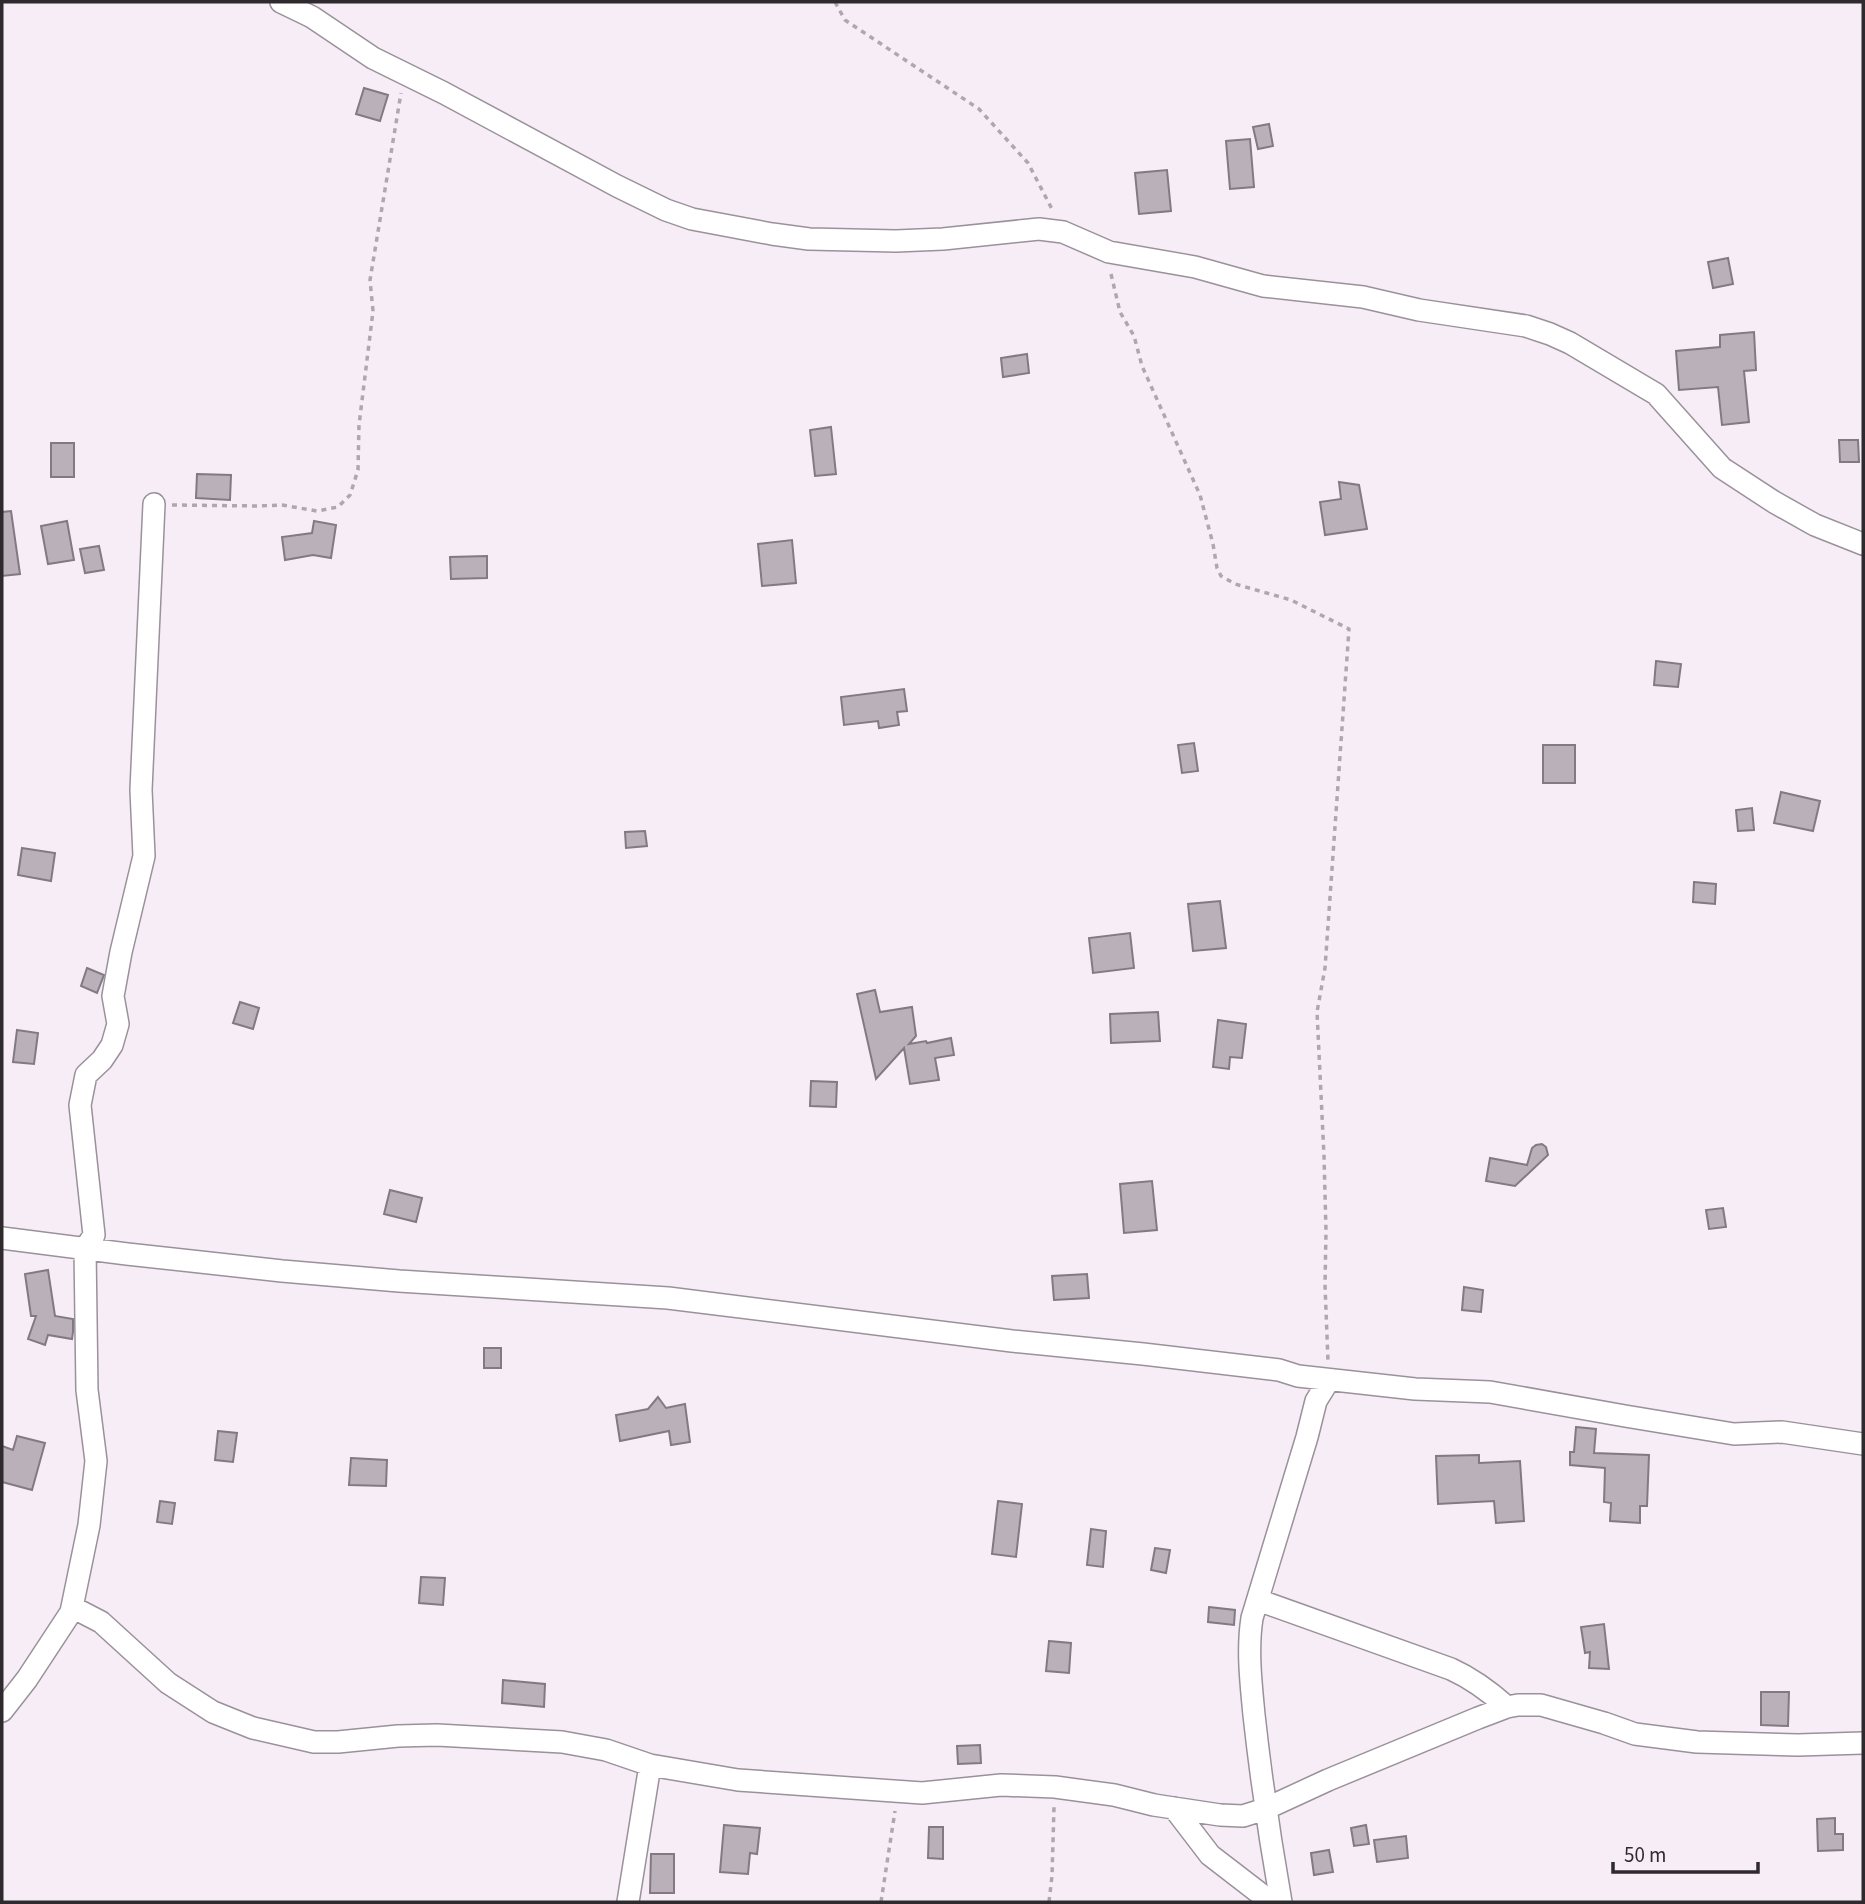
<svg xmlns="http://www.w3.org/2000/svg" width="1865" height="1904" font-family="'Source Sans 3',sans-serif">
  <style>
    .building { fill: #b9b0b9; stroke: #827a83; stroke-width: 2 }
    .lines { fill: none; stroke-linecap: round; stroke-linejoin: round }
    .street-casing { stroke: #9a919a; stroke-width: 24 }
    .path { stroke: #afa7af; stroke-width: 3.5; stroke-dasharray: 5 5; stroke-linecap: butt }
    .street { stroke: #fff; stroke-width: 21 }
  </style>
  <rect width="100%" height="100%" fill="#f7edf7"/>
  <path class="building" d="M364,88L388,95L380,121L356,114Z
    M1269,124L1273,146L1258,149L1253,127Z
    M1250,139L1254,187L1230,189L1226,141Z
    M1167,170L1171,211L1139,214L1135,173Z
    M1728,258L1733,284L1713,288L1708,262Z
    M1754,332L1756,370L1744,371L1749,422L1722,425L1718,387L1679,390L1676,351L1720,347V335Z
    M1027,354L1029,373L1003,377L1001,358Z
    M831,427L836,474L815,476L810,430Z
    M1839,440H1858L1859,462H1840Z
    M51,443H74V477H51Z
    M197,474L231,475L230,500L196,498Z
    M1339,482L1359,485L1367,529L1325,535L1320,502L1341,499Z
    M11,511L20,574L2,576V512Z
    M67,521L74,560L48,564L41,526Z
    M314,521L336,525L331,558L313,555L285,560L282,537L312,533Z
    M792,540L796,583L762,586L758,544Z
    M99,546L104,570L85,573L80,549Z
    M487,556V578L451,579L450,557Z
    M1656,661L1681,664L1678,687L1654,685Z
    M904,689L907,711L897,712L899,725L879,728L878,721L844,725L841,697Z
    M1194,743L1198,771L1182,773L1178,745Z
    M1543,745H1575V783H1543Z
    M1781,792L1820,801L1813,831L1774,823Z
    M1752,808L1754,830L1738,831L1736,810Z
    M645,831L647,846L626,848L625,832Z
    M22,848L55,853L51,881L18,875Z
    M1694,882L1716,884L1715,904L1693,902Z
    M1220,901L1226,948L1193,951L1188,904Z
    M1130,933L1134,968L1093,973L1089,938Z
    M87,968L104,975L97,993L81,986Z
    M875,990L880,1012L912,1007L916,1036L909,1044L926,1041L927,1043L951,1038L954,1055L935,1058L939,1080L910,1084L904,1048L876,1079L857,994Z
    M240,1002L259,1008L253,1029L233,1023Z
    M1158,1012L1160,1041L1111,1043L1110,1014Z
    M1218,1020L1246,1024L1242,1058L1230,1057L1229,1069L1213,1067Z
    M17,1030L38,1033L34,1064L13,1062Z
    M811,1081L837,1082L836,1107L810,1106Z
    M1542,1144L1546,1147L1548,1155L1515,1186L1486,1181L1490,1158L1527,1165L1532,1148L1536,1145Z
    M1152,1181L1157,1230L1124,1233L1120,1184Z
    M390,1190L422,1198L416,1222L384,1214Z
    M1723,1208L1726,1227L1709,1229L1706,1210Z
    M48,1270L55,1316L73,1319V1332L72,1339L48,1335L45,1345L28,1339L36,1316H31L25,1274Z
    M1087,1274L1089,1298L1054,1300L1052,1276Z
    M1464,1287L1483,1290L1481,1312L1462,1310Z
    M484,1348H501V1368H484Z
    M658,1397L666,1408L685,1404L690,1442L671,1445L669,1431L620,1441L616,1415L648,1409Z
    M1576,1427L1596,1429L1594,1453L1649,1455L1647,1506H1640V1523L1610,1521L1611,1503L1604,1502L1605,1468L1570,1465V1452H1574Z
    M218,1431L237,1433L233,1462L215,1460Z
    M17,1436L45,1443L32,1490L2,1482V1446L13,1450Z
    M1479,1455V1463L1520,1461L1524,1521L1496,1523L1494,1501L1438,1504L1436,1456Z
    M351,1458L387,1460L386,1486L349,1485Z
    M160,1501L175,1503L172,1524L157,1522Z
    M998,1501L1022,1504L1016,1557L992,1554Z
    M1091,1529L1106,1531L1103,1567L1087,1565Z
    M1155,1548L1170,1550L1166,1573L1151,1570Z
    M421,1577L445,1578L443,1605L419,1603Z
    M1209,1607L1235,1610L1234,1625L1208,1622Z
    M1604,1624L1609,1669L1589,1668L1590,1652L1585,1653L1581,1627Z
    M1049,1641L1071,1643L1069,1673L1046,1671Z
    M503,1680L545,1684L544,1707L502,1703Z
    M1761,1692H1789L1788,1726L1761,1725Z
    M980,1745L981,1763L958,1764L957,1746Z
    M1835,1818V1834H1843V1850L1818,1851L1817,1819Z
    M724,1825L760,1828L757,1854L750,1853L748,1874L720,1872Z
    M1366,1825L1369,1844L1354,1846L1351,1828Z
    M929,1827H943V1859L928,1858Z
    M1406,1836L1408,1858L1377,1862L1374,1840Z
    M1329,1850L1333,1872L1314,1875L1311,1853Z
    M651,1854H674V1893H650Z"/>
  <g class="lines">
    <g class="street-casing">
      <path id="street" d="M281,2L312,17L373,58L444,93L617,186L666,210L692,219L772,234L809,239L896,241L943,239L1039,229L1063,232L1109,252L1195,267L1263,286L1363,297L1419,310L1526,326L1550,334L1570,343L1656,394L1722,468L1774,502L1815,525L1863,544
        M2,1238L127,1254L282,1271L399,1281L668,1298L1012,1341L1143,1354L1279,1370L1298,1376L1415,1389L1490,1392L1625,1416L1734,1434L1782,1432L1863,1444
        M1258,1600L1451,1669C1473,1679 1489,1691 1507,1707
        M72,1607L101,1622L168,1683L213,1712L253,1728L314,1742H338L398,1736L437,1735L562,1742L606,1750L650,1765L738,1780L922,1793L1001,1785L1055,1787L1114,1795L1154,1805L1220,1815L1243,1816L1265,1809L1328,1780L1478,1718L1507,1707L1518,1705H1541L1604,1723L1635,1734L1697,1742L1798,1745L1863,1743
        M2,1711L27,1679L71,1612L89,1525L96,1461L87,1390L85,1249L94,1235L80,1105L86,1075L102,1060L112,1045L118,1024L113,996L121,952L144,856L141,790L154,504
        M1174,1808L1210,1855L1271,1902
        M628,1902L650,1765
        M1281,1902C1270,1840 1261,1778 1254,1715C1251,1683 1247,1650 1252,1618L1307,1437L1316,1401L1329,1380"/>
    </g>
    <path class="path" d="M835,2L845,20L979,109L1028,163L1053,211
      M1111,274L1120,312L1134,336L1142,366L1200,495L1213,544L1217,568L1221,576L1235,584L1291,600L1349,629L1325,968L1317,1012L1324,1156L1326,1231L1325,1285L1328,1361
      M172,505L258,506L282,505L317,511L338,507L350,495L358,470L359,425L373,311L370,280L401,93
      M881,1902L895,1811
      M1049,1902L1052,1876L1054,1807"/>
    <use href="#street" class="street"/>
  </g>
  <rect width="1865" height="1904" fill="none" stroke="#2e2a2e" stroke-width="7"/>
  <path d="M1613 1862v10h145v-10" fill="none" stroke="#2e2a2e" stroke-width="3.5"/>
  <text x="1624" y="1862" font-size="21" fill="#2e2a2e" stroke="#f7edf7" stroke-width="5" paint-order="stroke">50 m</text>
</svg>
